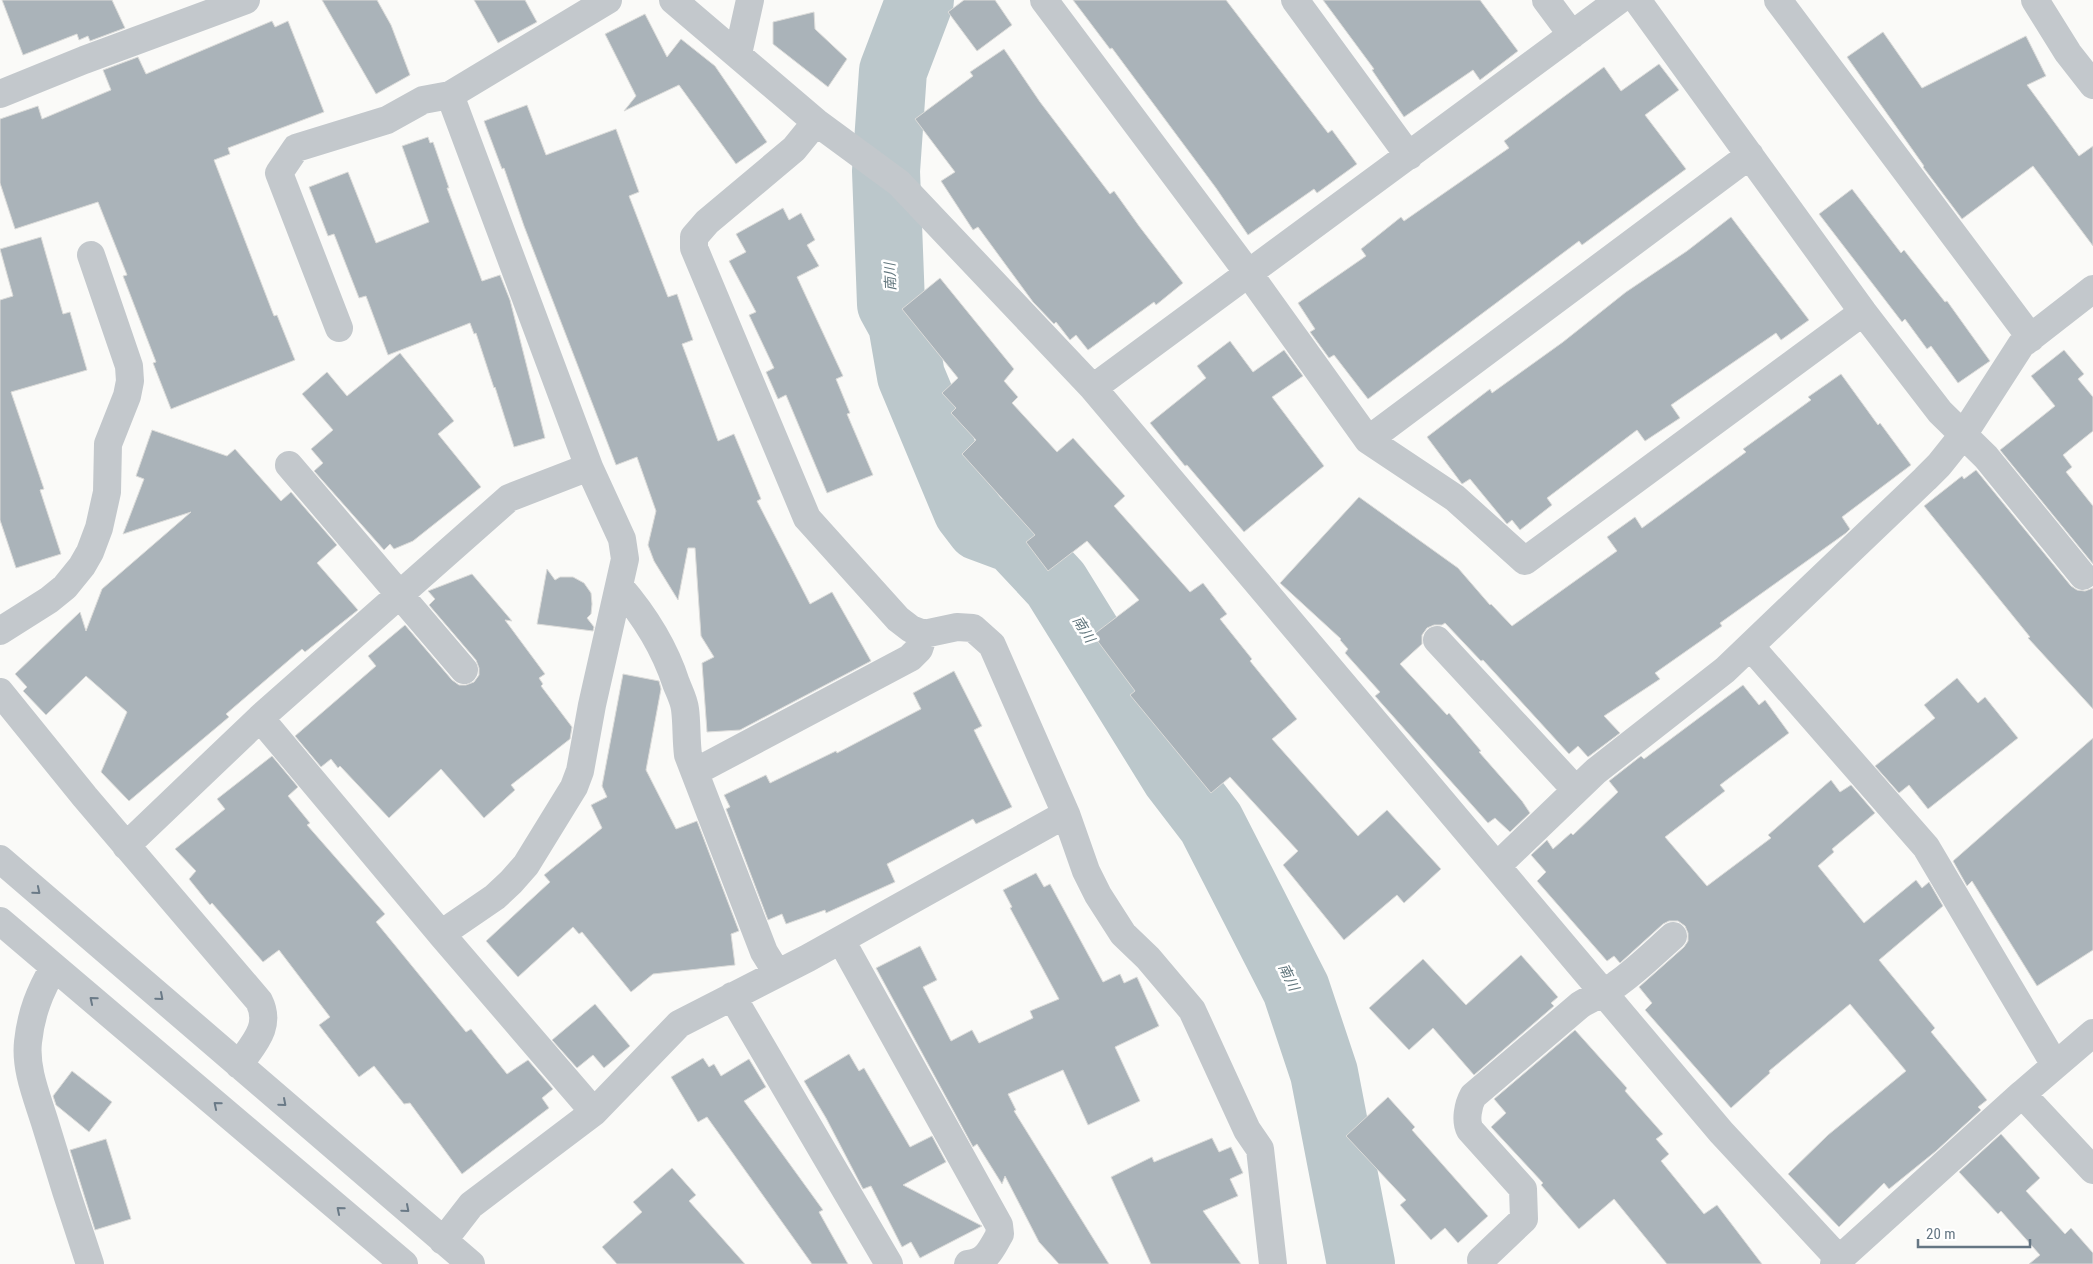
<svg xmlns="http://www.w3.org/2000/svg" width="2093" height="1264" font-family="'Roboto Condensed','Noto Sans JP',sans-serif">
  <style>
    .lines { fill: none; stroke-linecap: round; stroke-linejoin: round }
    .river { stroke: #bbc7cb; stroke-width: 68 }
    .building { fill: #aab3b9; stroke: #dcdcda }
    .minor { stroke: #c3c8cc; stroke-width: 28 }
    .oneway { stroke: #6a7a87 }
    .labels { text-anchor: middle; stroke-width: 5; stroke-linejoin: round; paint-order: stroke }
    .water-label { font-size: 14px; font-style: italic; fill: #60757c; stroke: #fff }
  </style>
  <rect width="100%" height="100%" fill="#fafaf8"/>
  <g class="lines">
    <path class="river" d="M920,0L893,71L886,171L891,304L902,324L911,376L967,510L980,527L1015,540L1056,584L1175,776L1211,823L1296,989L1324,1073L1361,1264"/>
  </g>
  <path class="building" d="M2,0H112L125,28L90,41L88,36L79,40L77,34L23,55Z
    M322,0H377L391,25L410,75L376,94Z
    M474,0H525L537,22L498,43Z
    M964,0H995L1012,25L977,51L948,12Z
    M1073,0H1226L1328,133L1332,130L1357,164L1317,193L1314,189L1248,235L1216,188L1112,48L1110,49Z
    M1323,0H1480L1518,51L1480,80L1473,70L1404,117L1372,70L1374,69Z
    M814,12L815,29L847,59L828,87L773,44V22Z
    M645,14L667,57L681,39L715,66L767,142L736,164L679,85L624,111L636,96L605,34Z
    M272,21L275,27L288,21L324,112L228,148L230,154L214,160L274,316L277,315L295,360L171,409L153,363L156,362L123,276L127,275L98,202L15,229L0,183V119L38,106L42,119L111,90L103,70L138,57L146,74Z
    M1883,32L1922,88L2026,36L2046,76L2027,85L2079,156L2093,146V246L2033,166L1962,219L1923,167L1924,166L1847,57Z
    M1004,49L1040,102L1110,194L1114,191L1139,226L1183,283L1156,305L1154,302L1088,350L1076,335L1070,340L1056,322L1054,324L1033,302L978,227L973,230L941,181L955,172L915,119L973,76L970,72Z
    M1659,64L1679,90L1645,115L1686,169L1582,245L1579,241L1368,399L1334,355L1329,358L1310,332L1315,329L1298,303L1366,256L1361,249L1401,217L1404,221L1509,148L1504,141L1604,67L1621,91Z
    M527,105L546,155L616,129L639,192L629,196L668,297L677,294L693,340L682,344L718,441L734,434L761,499L757,501L810,604L832,592L871,661L740,730L707,732L702,663L714,657L701,636L695,548H688L678,600L654,561L648,545L656,511L637,457L616,465L524,226L504,168L502,169L484,121Z
    M428,137L430,143L433,142L449,188H447L482,281L500,275L510,300L545,438L514,447L495,387L494,388L476,333L474,334L470,323L388,355L366,296L359,298L334,234L328,236L309,187L348,172L376,243L429,222L402,146Z
    M1852,189L1901,253L1904,250L1945,302L1947,301L1990,361L1958,383L1931,346L1927,349L1905,319L1902,322L1819,214Z
    M783,208L789,220L801,213L815,240L807,245L819,266L797,277L843,376L836,379L850,413L847,414L873,475L827,493L786,395L778,399L766,372L774,368L749,315L756,312L729,261L746,252L736,234Z
    M1731,217L1809,320L1781,340L1776,333L1671,405L1680,418L1645,441L1637,430L1547,498L1552,505L1520,530L1512,520L1507,524L1470,479L1462,484L1427,437L1490,389L1492,393L1563,342L1626,292L1687,251Z
    M41,237L63,314L70,312L87,370L11,392L44,489L40,490L61,554L16,568L0,520V300L13,296L0,249Z
    M940,278L1014,369L1004,381L1018,397L1012,403L1057,452L1073,438L1125,496L1114,506L1190,592L1203,583L1227,614L1220,619L1252,659L1250,661L1297,719L1272,739L1358,836L1387,810L1441,869L1404,903L1397,895L1344,940L1283,865L1298,851L1230,777L1211,793L1130,695L1135,691L1093,635L1139,600L1087,541L1048,571L1026,542L1035,535L962,454L976,440L951,413L956,408L942,393L958,378L902,309Z
    M1230,341L1253,372L1284,350L1303,376L1272,397L1324,466L1244,532L1187,465L1185,466L1150,423L1206,378L1197,366Z
    M2064,350L2084,374L2078,379L2093,397V431L2063,455L2072,467L2066,472L2093,506V564L2000,450L2055,406L2031,376Z
    M400,353L454,421L438,434L481,487L413,541L394,549L390,544L384,550L314,471L323,463L311,449L333,430L302,394L327,372L347,396Z
    M1841,374L1878,425L1880,423L1911,465L1842,517L1850,529L1846,533L1720,623L1722,626L1655,673L1660,679L1604,716L1620,733L1588,757L1578,746L1569,754L1483,660L1481,661L1445,623L1442,625H1434L1427,628L1422,635V644L1400,664L1447,715L1449,713L1481,751L1479,752L1522,801L1530,813L1510,832L1495,818L1488,823L1375,696L1380,692L1345,653L1348,649L1340,640L1341,639L1280,583L1359,497L1458,568L1490,605L1491,604L1512,626L1617,551L1607,537L1635,517L1642,528L1746,452L1743,449L1811,400L1808,397Z
    M152,430L227,456L235,449L281,501L291,492L337,545L317,563L358,610L305,652L302,649L226,714L229,717L129,801L101,772L127,712L86,676L46,715L23,691L27,687L15,674L80,612L86,631L102,589L191,512L123,534L144,479L136,476Z
    M1976,470L2071,586L2077,590L2085,591L2093,588V709L2028,638L2030,637L1924,506L1962,476L1964,479Z
    M547,569L555,580L560,577H573L584,583L591,593L592,604L591,614L587,618L594,627L593,631L537,624Z
    M472,574L512,621L505,620L545,674L539,678L543,684L541,686L572,727L570,739L511,785L515,790L484,818L441,769L389,818L340,766L338,768L331,759L321,767L295,736L376,666L368,656L405,625L452,680L459,685H466L474,682L479,675V668L476,660L429,605L435,599L428,591Z
    M954,671L982,726L974,730L1012,807L976,824L973,819L887,864L895,882L826,913L825,910L786,924L782,914L768,920L726,809L730,807L724,795L766,775L770,783L836,751L837,753L921,709L913,693Z
    M623,674L659,681L661,689L646,770L676,829L697,821L739,931L731,934L735,965L653,974L631,992L582,932L579,934L573,927L518,977L486,941L550,882L544,875L602,828L591,805L607,797L602,786Z
    M1957,678L1978,703L1985,697L2018,738L1928,809L1909,785L1899,793L1875,766L1935,718L1924,705Z
    M1743,685L1759,705L1765,700L1789,733L1720,785L1725,791L1665,837L1707,886L1771,838L1768,835L1831,780L1840,792L1851,785L1875,813L1832,849L1834,852L1818,866L1864,923L1916,880L1922,888L1929,882L1943,906L1879,960L1935,1028L1931,1032L1987,1100L1978,1107L1981,1110L1936,1151L1889,1189L1884,1183L1839,1227L1788,1174L1828,1135L1906,1071L1850,1004L1769,1071L1770,1073L1731,1108L1645,1010L1652,1003L1639,987L1684,947L1688,941V933L1685,926L1678,921H1669L1663,924L1620,963L1614,956L1607,961L1537,881L1546,872L1531,855L1547,840L1553,849L1571,833L1573,835L1618,792L1609,781L1641,756L1644,759Z
    M2093,738V950L2037,986L1972,881L1967,886L1953,861Z
    M272,756L298,787L288,796L310,823L307,825L385,914L376,922L466,1032L471,1029L507,1074L528,1060L553,1089L542,1098L549,1108L462,1174L410,1103L404,1104L374,1066L359,1077L319,1025L330,1017L279,950L263,962L212,903L210,905L189,879L196,871L175,849L225,809L217,799Z
    M1036,873L1044,887L1050,884L1103,982L1120,974L1124,983L1137,977L1159,1026L1115,1047L1140,1101L1088,1125L1063,1070L1008,1094L1016,1110L1014,1111L1109,1264H1059L1039,1242L1005,1176L1002,1184L977,1144L973,1147L876,968L920,946L937,980L923,987L951,1041L972,1030L979,1043L1033,1018L1030,1011L1059,999L1010,908L1012,907L1003,890Z
    M1521,955L1558,997L1551,1003L1554,1006L1474,1075L1433,1028L1409,1050L1369,1008L1423,959L1466,1005Z
    M595,1004L630,1046L604,1068L593,1055L577,1068L552,1040Z
    M1575,1030L1627,1088L1625,1091L1663,1134L1656,1139L1669,1154L1661,1161L1704,1214L1717,1205L1762,1264H1667L1614,1199L1579,1229L1541,1185L1543,1183L1491,1127L1506,1113L1494,1099Z
    M849,1054L859,1071L864,1068L910,1147L932,1136L946,1162L903,1185L982,1226L920,1258L911,1242L902,1247L871,1186L863,1189L826,1118L804,1081Z
    M703,1058L709,1067L714,1064L721,1076L749,1059L766,1087L744,1101L823,1210L819,1212L848,1264H812L707,1117L698,1122L671,1077Z
    M72,1071L112,1102L89,1132L56,1105L53,1096Z
    M1388,1097L1415,1127L1412,1130L1488,1216L1458,1243L1445,1228L1431,1240L1400,1205L1406,1200L1346,1136Z
    M2001,1134L2040,1178L2026,1191L2065,1234L2071,1228L2093,1253V1264H2029L2040,1255L2001,1211L1998,1214L1959,1172Z
    M1212,1138L1219,1152L1231,1147L1243,1173L1230,1179L1238,1196L1203,1211L1241,1264H1151L1111,1177L1152,1157L1154,1162Z
    M106,1139L131,1219L95,1230L70,1150Z
    M672,1168L696,1195L689,1201L745,1264H617L602,1247L642,1212L633,1202Z"/>
  <g class="lines">
    <path class="minor" d="M673,0L816,122L899,183L1093,388L1721,1132L1839,1259
      M1044,0L1249,274L1368,440L1455,498L1525,561L1863,312
      M1295,0L1409,156
      M1546,0L1572,35
      M1637,0L1863,312L1940,412L1986,457L2083,576
      M1778,0L2031,338
      M2035,0L2068,53L2093,85
      M738,54L750,0
      M0,94L84,60L246,0
      M816,122L794,149L707,222L694,237V248L807,518L898,619L911,629L924,634L957,627L973,628L992,645L1066,814L1086,871L1098,895L1123,934L1148,958L1192,1010L1247,1130L1260,1149L1273,1264
      M339,328L279,173L296,148L387,120L423,100L450,95L608,0
      M1093,388L1619,0
      M1368,440L1750,155
      M289,465L464,670
      M589,467L622,539L625,559L592,705L580,771L574,787L526,865L511,882L495,897L441,934L594,1112
      M619,586C645,616 664,646 676,683C679,691 684,700 685,709C687,724 686,739 688,755L764,952L777,973
      M0,631L49,600L65,587L82,566L90,552L99,528L107,492L108,444L127,396L130,381L129,366L91,255
      M1437,640L1575,789
      M1751,647L1926,847L2055,1065
      M0,692L85,797L259,1001C272,1027 253,1044 239,1065
      M260,718L441,934
      M695,772L910,658L919,649L924,634
      M126,846L260,718L509,498L589,467L450,95
      M0,859L471,1264
      M1497,866L1596,771L1725,670L1925,479L1939,465L1963,435L2021,345L2093,289
      M0,921L404,1264
      M841,940L999,1225L1000,1234C991,1249 987,1262 968,1264
      M54,967C40,991 31,1013 28,1042C25,1069 37,1097 45,1123C59,1170 74,1217 90,1264
      M732,996L889,1264
      M2022,1094L2093,1170
      M443,1241L471,1205L594,1112L679,1024L808,958L1066,814
      M1481,1260L1524,1219L1523,1189L1470,1130C1465,1121 1468,1105 1473,1096L1580,1005C1592,997 1606,993 1617,984C1637,970 1655,952 1673,936
      M1834,1264L2022,1094L2093,1033"/>
  </g>
  <defs><path id="oneway-chevron" d="M-2-3.5L2.5 0L-2 3.5" fill="none" stroke-width="1.6" stroke-linecap="round" stroke-linejoin="round" transform="scale(1.25)"/></defs>
  <g class="oneway">
    <use href="#oneway-chevron" transform="translate(37 891) rotate(40)"/>
    <use href="#oneway-chevron" transform="translate(160 997) rotate(41)"/>
    <use href="#oneway-chevron" transform="translate(93 1000) rotate(-140)"/>
    <use href="#oneway-chevron" transform="translate(283 1103) rotate(41)"/>
    <use href="#oneway-chevron" transform="translate(217 1105) rotate(-140)"/>
    <use href="#oneway-chevron" transform="translate(406 1209) rotate(41)"/>
    <use href="#oneway-chevron" transform="translate(340 1210) rotate(-140)"/>
  </g>
  <g class="labels">
    <g class="water-label">
      <text transform="translate(890 277) rotate(-92)" y="5">南川</text>
      <text transform="translate(1084 629) rotate(58)" y="5">南川</text>
      <text transform="translate(1289 977) rotate(64)" y="5">南川</text>
    </g>
  </g>
  <path d="M1918 1239v8h112v-8" fill="none" stroke="#657683" stroke-width="2.5"/>
  <text x="1926" y="1239" font-size="15" fill="#657683" stroke="#ffffff" stroke-width="4" paint-order="stroke">20 m</text>
</svg>
